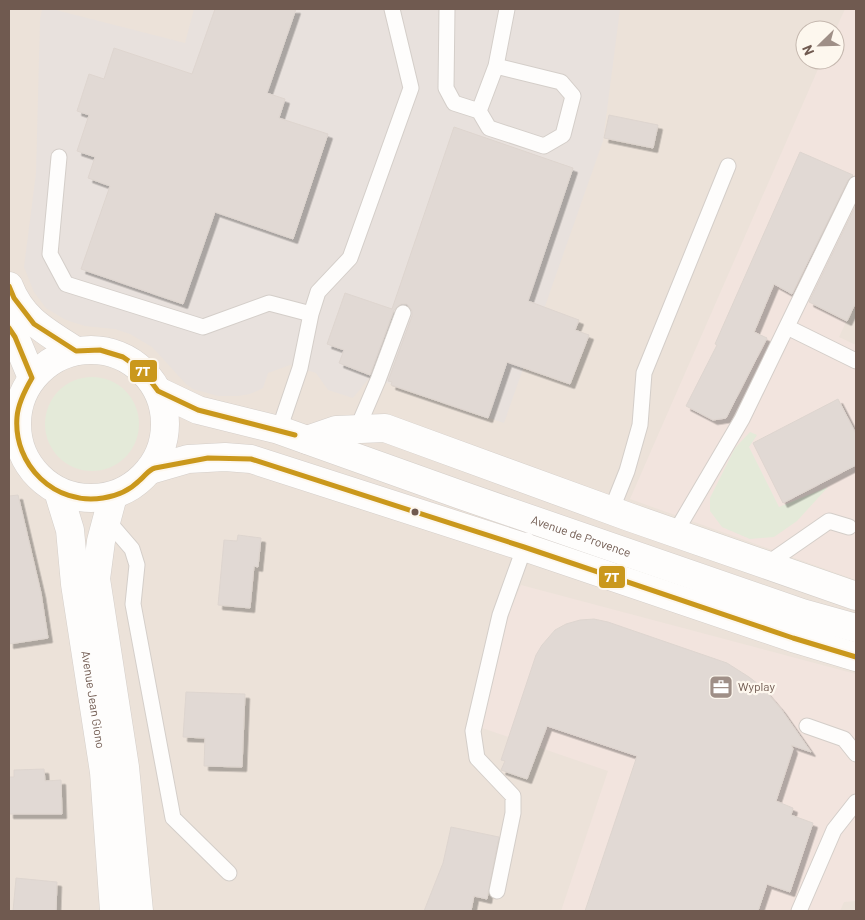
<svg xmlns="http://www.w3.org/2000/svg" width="865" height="920" font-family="Barlow,sans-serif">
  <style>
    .residential { fill: #ece2d9; fill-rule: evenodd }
    .commercial { fill: #f2e4de }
    .industrial { fill: #e8e1dd }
    .green { fill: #e4ead9 }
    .building { fill: #e1d9d4; stroke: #ded5cf; filter: url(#shadow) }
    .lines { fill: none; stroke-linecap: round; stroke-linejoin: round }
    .service-casing { stroke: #d4cec9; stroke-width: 17 }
    .minor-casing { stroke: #d4cec9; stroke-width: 29 }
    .secondary-casing { stroke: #d4cec9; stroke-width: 29 }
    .service { stroke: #fefdfc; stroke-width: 15 }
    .minor { stroke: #fefdfc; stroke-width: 28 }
    .secondary { stroke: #fefdfc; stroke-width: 28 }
    .bus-1-casing { stroke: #fdf7ee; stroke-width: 9 }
    .bus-1 { stroke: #ca981c; stroke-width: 5 }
    .bus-dot { fill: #705a50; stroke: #fdf7ee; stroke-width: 2 }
    .labels { text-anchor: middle; stroke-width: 4.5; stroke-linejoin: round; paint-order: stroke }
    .street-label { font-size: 12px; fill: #705a50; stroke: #fdf7ee }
    .poi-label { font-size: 12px; fill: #705a50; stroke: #fdf7ee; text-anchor: start }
    .line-badge { stroke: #fdf7ee; stroke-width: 2 }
    .badge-label { font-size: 14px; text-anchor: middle; font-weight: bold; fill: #fff }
  </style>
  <defs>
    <filter id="shadow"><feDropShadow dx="4.5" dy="4.5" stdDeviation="0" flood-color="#0004"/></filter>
  </defs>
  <rect width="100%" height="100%" fill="#f6f1ec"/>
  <path class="residential" d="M9,9H856V911H9ZM805,30H835V60H805Z"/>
  <path class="commercial" d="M845,9H856V301L839,337L856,345V580L630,499L822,60H835V31Z
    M521,585L856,674V901L844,902L840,911H561L608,771L482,728L504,624Z"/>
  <path class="industrial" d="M42,9H52L185,43L194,9H620L603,141L504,423L370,377L353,398L328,390L316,373L290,365L268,373L263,388L250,394L238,396H218L193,389L186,384L152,347L130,334L115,329L85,326L72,322L64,319L46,308L34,292L24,267L36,173L40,20Z"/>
  <path class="green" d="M45 424a47 47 0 1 1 94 0a47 47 0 1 1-94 0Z
    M750,432L757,435L749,447L779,507L828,487L797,521L774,537L750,539L722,527L710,511V498L735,448Z"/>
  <path class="building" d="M215,9H296L267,93L285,99L279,118L328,134L293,239L215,212L183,304L81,269L110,186L88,178L95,157L77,151L89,115L77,111L89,74L104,79L114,48L192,74Z
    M609,115L658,125L653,148L604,138Z
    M454,127L573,168L528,301L579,320L575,330L589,335L570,384L507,362L488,418L391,385L392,382L388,381L412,316V311L407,304H401L394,310L370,375L339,363L344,350L327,344L345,293L392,309Z
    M800,152L853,175L848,180L792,294L774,284L754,332L767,338L726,418L713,420L686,406L717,345L715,344Z
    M856,205V302L847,321L809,302Z
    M838,399L856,434V465L783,503L753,443Z
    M18,495L41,593L48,638L9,644V496Z
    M238,535L261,538L258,567L254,566L250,608L218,605L224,540L237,541Z
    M594,619L608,622L727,663L749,677L763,688L781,709L811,752L791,745L793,749L776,801L793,808L791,815L813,823L790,892L767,884L758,911H585L637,756L547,726L527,779L501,770L505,761L501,760L536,655L542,645L555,630L566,624L580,620Z
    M186,692L245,694L242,767L204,766L205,738L183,737Z
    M44,769L45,781L61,780L62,814H9V777H14V770Z
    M451,827L499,837L487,899L474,896L471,911H424L443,863Z
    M16,878L57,882L56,911H13Z"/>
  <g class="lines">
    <g class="service-casing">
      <path id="service" d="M447,9L446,88L454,103L479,111L489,128L544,146L563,135L573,96L561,82L496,66L479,111
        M496,66L507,9
        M59,157L50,254L66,284L203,327L269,303L311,314L300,368L279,430
        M311,314L318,292L350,258L411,88L392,9
        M787,327L856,361
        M357,429L378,380L403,313
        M611,511L627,471L640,425L644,373L728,166
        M107,520L132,549L137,565L133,604L173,818L229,873
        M675,533L742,419L856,184
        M767,564L829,521L849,527
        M807,726L844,739L856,754
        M497,891L513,813V796L477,758L473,731L500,615L527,540
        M799,911L834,830L856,802"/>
    </g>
    <g class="minor-casing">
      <path id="minor" d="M9,440L17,439
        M307,440L336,430L385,428L629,517L856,596"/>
    </g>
    <g class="secondary-casing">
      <g id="secondary">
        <path d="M9,286C22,320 47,332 76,351"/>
        <path d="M9,328L15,337L32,378"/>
        <circle cx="91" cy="424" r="74"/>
        <path id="s1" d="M158,391L198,410L279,430L461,495L802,613L856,628"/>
        <path d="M150,470L188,459L225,457L251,459L524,547L793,638L856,657"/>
        <path id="s2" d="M58,491L70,530L75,584L104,772L114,911"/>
        <path d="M113,496L101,541L96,579L125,767L139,911"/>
      </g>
    </g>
    <use href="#service" class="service"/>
    <use href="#minor" class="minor"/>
    <use href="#secondary" class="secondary"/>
    <g class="bus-1-casing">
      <path id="bus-1" d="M9,286L14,298L34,324L76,351L100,350L123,357L143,371L158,391L198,410L295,435
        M9,328L15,337L32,378C25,390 18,403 17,417C13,465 55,506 103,498C117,496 130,490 140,480C146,475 148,470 155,468L208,458L251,459L524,547L793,638L856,657"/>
    </g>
    <use href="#bus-1" class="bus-1"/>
  </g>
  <defs>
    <g id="office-square" transform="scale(1.25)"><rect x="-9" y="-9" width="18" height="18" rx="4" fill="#9f8f87" stroke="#fdf7ee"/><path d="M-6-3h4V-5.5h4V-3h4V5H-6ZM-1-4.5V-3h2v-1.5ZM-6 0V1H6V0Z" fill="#fff"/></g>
  </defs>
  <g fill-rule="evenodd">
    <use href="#office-square" x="721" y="687"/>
  </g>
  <circle class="bus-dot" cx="415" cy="512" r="4.5"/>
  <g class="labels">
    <g class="street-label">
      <text dy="4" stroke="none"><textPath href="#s1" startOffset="448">Avenue de Provence</textPath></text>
      <text dy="4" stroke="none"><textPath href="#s2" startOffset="212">Avenue Jean Giono</textPath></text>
    </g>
    <g class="poi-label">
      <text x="738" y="691">Wyplay</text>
    </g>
  </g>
  <g class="line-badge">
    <rect x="129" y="359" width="29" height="24" rx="5" fill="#ca981c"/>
    <rect x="598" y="565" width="28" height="24" rx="5" fill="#ca981c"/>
  </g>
  <g class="badge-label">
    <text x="143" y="376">7T</text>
    <text x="612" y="582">7T</text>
  </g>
  <rect width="865" height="920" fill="none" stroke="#705a50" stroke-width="20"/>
  <g transform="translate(820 45) rotate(247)"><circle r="24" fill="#fdf7ee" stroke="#c5b8af"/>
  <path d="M0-4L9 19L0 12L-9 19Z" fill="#9f8f87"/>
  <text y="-8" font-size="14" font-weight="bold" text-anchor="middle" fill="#705a50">N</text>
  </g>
</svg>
